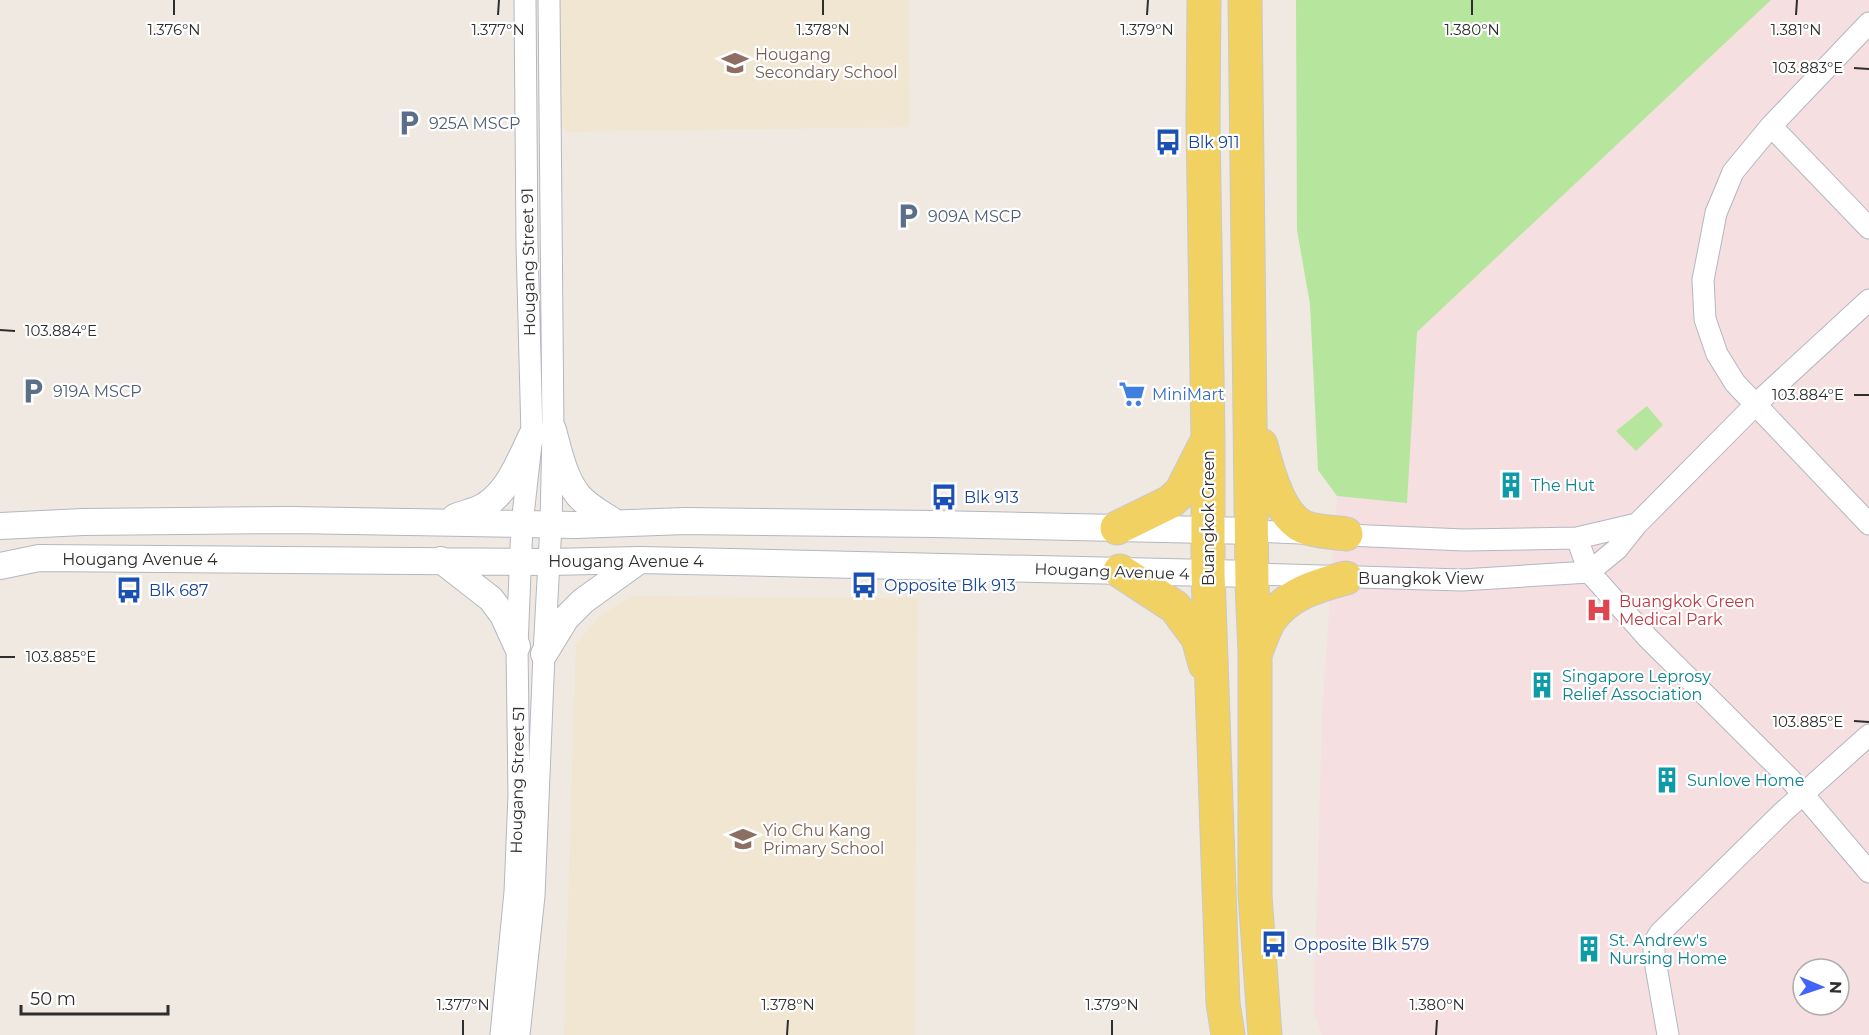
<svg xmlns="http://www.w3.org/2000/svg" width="1869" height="1035" font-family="Montserrat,sans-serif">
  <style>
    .education { fill: #f0e6d1 }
    .medical { fill: #f5dfe0; fill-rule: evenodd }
    .green { fill: #b6e59e }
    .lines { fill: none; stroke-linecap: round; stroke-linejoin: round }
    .minor-casing { stroke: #b4b7c1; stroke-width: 23 }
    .tertiary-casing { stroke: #b4b7c1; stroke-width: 28 }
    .primary-casing { stroke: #c9c9c9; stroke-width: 35 }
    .minor { stroke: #fff; stroke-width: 21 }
    .tertiary { stroke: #fff; stroke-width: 26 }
    .primary { stroke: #f2d163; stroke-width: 33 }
    .ticks { fill: none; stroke: #2e2e2e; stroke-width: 2 }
    .labels { text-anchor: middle; stroke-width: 4.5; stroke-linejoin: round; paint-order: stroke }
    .education-label { font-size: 16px; fill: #785e54; stroke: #fff; text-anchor: start }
    .service-label { font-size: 16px; fill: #4e5e75; stroke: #fff; text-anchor: start }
    .transit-label { font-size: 16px; fill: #164399; stroke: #fff; text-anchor: start }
    .street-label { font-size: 16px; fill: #2e2e2e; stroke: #fff }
    .shop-label { font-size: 16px; fill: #366cbe; stroke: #fff; text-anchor: start }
    .culture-label { font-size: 16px; fill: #0d838f; stroke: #fff; text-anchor: start }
    .health-label { font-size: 16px; fill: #be3a42; stroke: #fff; text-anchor: start }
    .ticks-label { font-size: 15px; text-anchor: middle; fill: #2e2e2e; stroke: #fff; stroke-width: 4.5; stroke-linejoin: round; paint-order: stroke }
  </style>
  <rect width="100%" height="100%" fill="#efe9e1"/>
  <path class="education" d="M559,0H909L910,127L566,132L561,126Z
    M631,596L918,598L914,1035H564L576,644L600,616Z"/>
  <path class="medical" d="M1771,0H1869V1035H1322L1314,1012L1322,717L1337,496L1407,502L1417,332ZM1803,969H1839V1005H1803Z"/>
  <path class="green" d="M1296,0H1771L1417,332L1407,503L1337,496L1318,470L1310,304L1297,230Z
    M1647,406L1663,425L1636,451L1616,431Z"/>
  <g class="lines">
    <g class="minor-casing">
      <path id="minor" d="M1869,23L1771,126L1733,172L1716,213L1703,280L1705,319L1717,354L1735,383L1869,524
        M1771,126L1869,228
        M1253,531L1464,540L1577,538L1637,524
        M1577,538L1589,572L1600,584L1648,638L1790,779L1869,872
        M1253,574L1462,580L1589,572L1617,549L1637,524L1755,405L1869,300
        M501,1035L515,892L519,795L517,646L522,524L532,435L527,244L525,0
        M519,1035L534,896L544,654L551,524L553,430L549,0
        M1668,1035L1654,955V943L1660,933L1782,813L1869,735"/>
    </g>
    <g class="tertiary-casing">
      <path id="tertiary" d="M553,430C559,452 564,477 578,495C588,507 604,515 616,523
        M455,517C465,513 478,511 486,505C510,489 520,459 532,435
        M0,526L83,522L292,520L576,525L685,521L934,524L1253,531
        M441,560L491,599L503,615L517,646
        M0,566L39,558L549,562L640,560L1253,574
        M544,654L566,618L583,601L640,560"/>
    </g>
    <g class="primary-casing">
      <path id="primary" d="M1204,0L1203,123L1208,439V573L1223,1003L1228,1035
        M1245,0L1252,584L1255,653V895L1265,1035
        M1261,445C1267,469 1279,516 1304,527C1316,532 1333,532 1346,534
        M1117,528L1170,502L1181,492L1206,443
        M1120,571L1175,607L1198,638L1205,664
        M1256,652C1260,642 1264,630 1269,621C1287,594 1316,586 1346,578"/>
    </g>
    <use href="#minor" class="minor"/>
    <use href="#tertiary" class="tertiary"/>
    <use href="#primary" class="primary"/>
  </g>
  <path class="ticks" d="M174,15V0M498,15L499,0M823,15V0M1147,15L1148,0M1472,15V0M1796,15L1797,0M1854,68L1869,69M0,330L15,331M1854,395H1869M0,657H15M1854,721L1869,722M463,1035V1020M787,1035L788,1020M1112,1035V1020M1436,1035L1437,1020"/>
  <defs>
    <g id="school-bare" transform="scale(2.07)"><path d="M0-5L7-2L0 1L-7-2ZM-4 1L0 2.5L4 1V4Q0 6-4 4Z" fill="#8d6e63" stroke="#fff" stroke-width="2.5" paint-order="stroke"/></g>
    <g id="parking-bare" transform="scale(2.07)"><path d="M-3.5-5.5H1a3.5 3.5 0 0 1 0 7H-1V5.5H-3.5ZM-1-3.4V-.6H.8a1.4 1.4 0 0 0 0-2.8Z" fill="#5c6f8a" stroke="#fff" stroke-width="2.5" paint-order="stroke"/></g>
    <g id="bus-bare" transform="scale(2.07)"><path d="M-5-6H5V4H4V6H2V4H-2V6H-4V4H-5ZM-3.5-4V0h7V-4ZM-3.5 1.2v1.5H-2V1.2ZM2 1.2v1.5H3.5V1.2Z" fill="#1a4fb4" stroke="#fff" stroke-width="2.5" paint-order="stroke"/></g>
    <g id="supermarket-bare" transform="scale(2.07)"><path d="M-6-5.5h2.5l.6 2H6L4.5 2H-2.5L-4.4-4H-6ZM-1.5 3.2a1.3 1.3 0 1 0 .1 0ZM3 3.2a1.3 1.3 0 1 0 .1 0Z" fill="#3f7fe0" stroke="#fff" stroke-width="2.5" paint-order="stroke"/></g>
    <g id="building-bare" transform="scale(2.07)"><path d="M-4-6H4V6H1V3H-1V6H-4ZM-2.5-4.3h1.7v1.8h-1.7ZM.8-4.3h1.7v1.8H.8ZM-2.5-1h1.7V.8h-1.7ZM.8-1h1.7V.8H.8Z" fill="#0f9aa8" stroke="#fff" stroke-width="2.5" paint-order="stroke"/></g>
    <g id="hospital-bare" transform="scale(2.07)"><path d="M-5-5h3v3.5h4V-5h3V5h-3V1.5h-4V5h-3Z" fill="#e0444e" stroke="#fff" stroke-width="2.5" paint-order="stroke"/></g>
  </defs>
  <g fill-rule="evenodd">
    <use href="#school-bare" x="735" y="63"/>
    <use href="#parking-bare" x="409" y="123"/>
    <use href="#bus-bare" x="1168" y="142"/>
    <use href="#parking-bare" x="908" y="216"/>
    <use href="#parking-bare" x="33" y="391"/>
    <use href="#supermarket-bare" x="1132" y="394"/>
    <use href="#building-bare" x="1511" y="485"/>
    <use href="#bus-bare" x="944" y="497"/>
    <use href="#bus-bare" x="864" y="585"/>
    <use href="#bus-bare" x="129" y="590"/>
    <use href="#hospital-bare" x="1599" y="610"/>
    <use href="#building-bare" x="1542" y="685"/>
    <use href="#building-bare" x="1667" y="780"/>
    <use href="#school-bare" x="743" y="839"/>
    <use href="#bus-bare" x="1274" y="944"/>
    <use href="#building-bare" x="1589" y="949"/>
  </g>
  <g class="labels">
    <g class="education-label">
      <text x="755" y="60">Hougang<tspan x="755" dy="18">Secondary School</tspan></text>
      <text x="763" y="836">Yio Chu Kang<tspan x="763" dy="18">Primary School</tspan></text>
    </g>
    <g class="service-label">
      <text x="429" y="129">925A MSCP</text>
      <text x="928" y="222">909A MSCP</text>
      <text x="53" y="397">919A MSCP</text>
    </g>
    <g class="transit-label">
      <text x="1188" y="148">Blk 911</text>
      <text x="964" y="503">Blk 913</text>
      <text x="884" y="591">Opposite Blk 913</text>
      <text x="149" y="596">Blk 687</text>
      <text x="1294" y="950">Opposite Blk 579</text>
    </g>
    <g class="street-label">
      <text transform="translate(528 262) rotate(-91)" y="6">Hougang Street 91</text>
      <text transform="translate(1208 518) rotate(-90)" y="6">Buangkok Green</text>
      <text x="140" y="565">Hougang Avenue 4</text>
      <text x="626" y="567">Hougang Avenue 4</text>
      <text transform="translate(1112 571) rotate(2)" y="6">Hougang Avenue 4</text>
      <text x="1421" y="584">Buangkok View</text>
      <text transform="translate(517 780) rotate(-89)" y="6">Hougang Street 51</text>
    </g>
    <g class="shop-label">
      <text x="1152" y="400">MiniMart</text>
    </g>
    <g class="culture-label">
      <text x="1531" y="491">The Hut</text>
      <text x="1562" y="682">Singapore Leprosy<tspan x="1562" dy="18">Relief Association</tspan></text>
      <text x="1687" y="786">Sunlove Home</text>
      <text x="1609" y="946">St. Andrew's<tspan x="1609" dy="18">Nursing Home</tspan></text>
    </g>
    <g class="health-label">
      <text x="1619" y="607">Buangkok Green<tspan x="1619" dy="18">Medical Park</tspan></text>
    </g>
  </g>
  <g class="ticks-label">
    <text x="174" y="35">1.376°N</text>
    <text x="498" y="35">1.377°N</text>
    <text x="823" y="35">1.378°N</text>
    <text x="1147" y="35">1.379°N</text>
    <text x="1472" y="35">1.380°N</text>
    <text x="1796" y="35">1.381°N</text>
    <text x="1808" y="73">103.883°E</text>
    <text x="61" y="336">103.884°E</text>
    <text x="1808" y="400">103.884°E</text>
    <text x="61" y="662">103.885°E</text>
    <text x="1808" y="727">103.885°E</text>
    <text x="463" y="1010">1.377°N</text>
    <text x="788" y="1010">1.378°N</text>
    <text x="1112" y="1010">1.379°N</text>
    <text x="1437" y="1010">1.380°N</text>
  </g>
  <g transform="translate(1821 987) rotate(92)"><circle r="28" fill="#ffffff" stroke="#ababab" stroke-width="1.5"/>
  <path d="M0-4.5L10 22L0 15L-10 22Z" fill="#4264fb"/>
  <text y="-9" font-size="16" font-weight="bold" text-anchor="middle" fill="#2e2e2e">N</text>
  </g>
  <path d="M21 1005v9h147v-9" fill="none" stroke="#2e2e2e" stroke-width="3"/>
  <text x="30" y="1005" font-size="18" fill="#2e2e2e" stroke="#ffffff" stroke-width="4.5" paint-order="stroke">50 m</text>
</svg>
